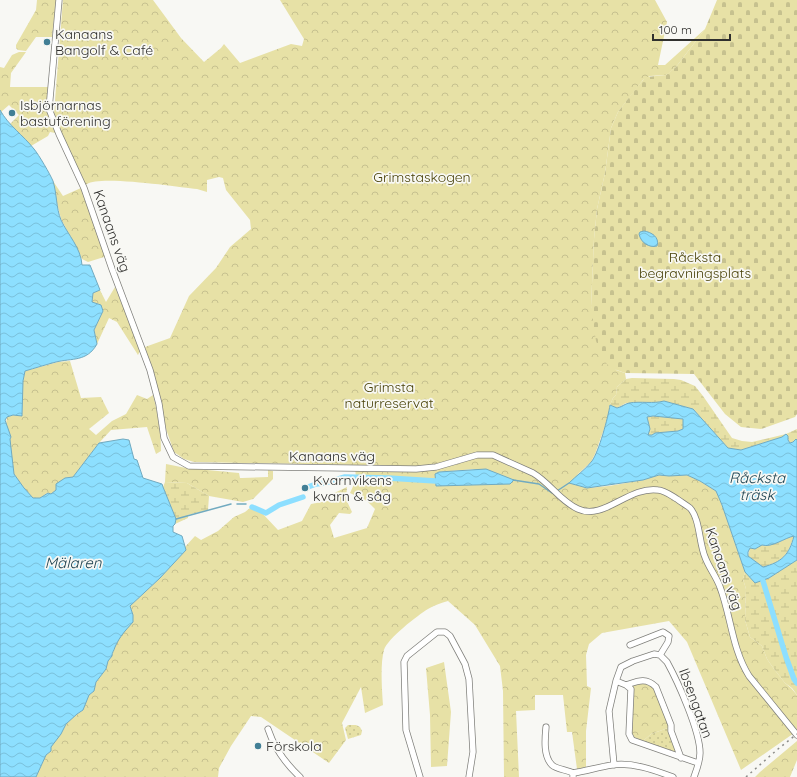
<svg xmlns="http://www.w3.org/2000/svg" width="797" height="777" font-family="Quicksand,sans-serif">
  <style>
    .green { fill: url(#green-dots) }
    .forest { fill: url(#forest-crowns); fill-rule: evenodd }
    .wetland { fill: url(#wetland-marsh) }
    .cemetery { fill: url(#cemetery-stones) }
    .water { fill: url(#water-waves); stroke: #71aac0; fill-rule: evenodd }
    .lines { fill: none; stroke-linecap: round; stroke-linejoin: round }
    .stream { stroke: #71aac0; stroke-width: 1.5 }
    .canal { stroke: #8ddfff; stroke-width: 5.5 }
    .minor-casing { stroke: #80807c; stroke-width: 7 }
    .minor { stroke: #fff; stroke-width: 5.5 }
    .rail { stroke: #8c8c89; stroke-width: 1.5; stroke-dasharray: 2 4; stroke-linecap: butt }
    .poi-dot { fill: #427f95; stroke: #f8f8f4; stroke-width: 1.5 }
    .labels { text-anchor: middle; stroke-width: 3.5; stroke-linejoin: round; paint-order: stroke }
    .poi-label { font-size: 14px; fill: #30302e; stroke: #f8f8f4; text-anchor: start }
    .park-label { font-size: 14px; fill: #494209; stroke: #f8f8f4 }
    .street-label { font-size: 14px; fill: #30302e; stroke: #f8f8f4 }
    .water-label { font-size: 15px; font-style: italic; fill: #1e4351; stroke: #f8f8f4 }
  </style>
  <defs>
    <pattern id="green-dots" width="8" height="8" patternUnits="userSpaceOnUse"><rect width="8" height="8" fill="#e7e1a6"/><path d="M2 2h.1M6 6h.1" fill="none" stroke="#c6c18f" stroke-width="1.8" stroke-linecap="round"/></pattern>
    <pattern id="forest-crowns" width="20" height="18" patternUnits="userSpaceOnUse"><rect width="20" height="18" fill="#e7e1a6"/><path d="M2 6a3 3 0 1 1 6 0M12 15a3 3 0 1 1 6 0" fill="none" stroke="#c6c18f"/></pattern>
    <pattern id="wetland-marsh" width="20" height="14" patternUnits="userSpaceOnUse"><rect width="20" height="14" fill="#e7e1a6"/><path d="M1 5h8M5 5V1M11 12h8M15 12V8" fill="none" stroke="#c6c18f"/></pattern>
    <pattern id="cemetery-stones" width="16" height="16" patternUnits="userSpaceOnUse"><rect width="16" height="16" fill="#e7e1a6"/><path d="M2 7V4a2 2 0 0 1 4 0v3zM10 15v-3a2 2 0 0 1 4 0v3z" fill="#c6c18f"/></pattern>
    <pattern id="water-waves" width="16" height="10" patternUnits="userSpaceOnUse"><rect width="16" height="10" fill="#8ddfff"/><path d="M0 5q4-4 8 0t8 0" fill="none" stroke="#7ac0db"/></pattern>
  </defs>
  <rect width="100%" height="100%" fill="#f8f8f4"/>
  <path class="green" d="M348,725H356L360,727L362,731L361,735L348,739L345,728Z
    M668,728L677,753L643,741L651,734Z"/>
  <path class="forest" d="M37,0H56L52,37H36L26,51L18,50L16,48V45L36,10Z
    M63,0H153L181,38L204,62L221,48L224,44L240,63L291,44L302,46L304,39L280,0H655L667,22L658,65H665L705,29L676,67L669,73L666,75L650,76L643,80L618,112L611,128L605,173L597,209L594,239L591,306L616,370L625,373L626,379L617,387L616,395L613,398L610,405L608,418L595,454L591,462L578,474L574,484L587,488L609,486L643,480L659,475L669,476L687,475L700,481L716,491L722,505L745,572L743,579L746,589L745,620L750,637L762,646L767,659L774,669L785,683L791,688L797,695V731L741,770L687,642L669,621L602,633L589,644L586,655L587,686L591,688L586,731V767L577,769L572,732H567L563,695H535V710L516,711L519,777H504L503,691L500,666L475,625L448,601C441,603 435,605 428,609C418,615 387,639 384,650C380,664 382,690 383,705L365,713L361,687L342,723L346,740L329,763L261,717L251,716L231,746L219,768L218,777H36L46,755L51,751L50,747L61,734L66,724L77,714L83,710L89,695L94,691L96,682L106,669L108,661L112,656C112,646 127,625 133,615L130,606L160,578L186,550L185,547L195,536L201,540L218,531L234,517L245,512L250,508L262,513L278,530L302,521L311,504L333,500L332,494L347,487L346,499L352,512L350,514L339,513L330,525L334,538L367,528L375,509L367,501L350,493L356,480L355,465L194,462L184,459L174,452L166,429L155,377L145,347L170,338L189,296L216,268L230,247L251,229L250,220L226,190L223,178L219,177L207,180V192L197,189C178,187 100,175 87,184C85,185 84,187 83,189L105,254L104,257L88,262L82,259L61,219L56,199L53,181L63,196L81,188L61,134L50,132L48,136L31,146L10,124L19,115L9,105L1,112L0,110V67L4,68L12,55L19,52H26L11,73L10,87H48L46,107L54,113ZM475,469L436,485L435,474L439,472Z
    M115,287L141,349L138,355L117,322L109,318L97,344L94,330L103,311L92,302L93,293L100,290L106,302Z
    M70,361L81,398L101,397L109,413L89,429L96,435L112,421L126,414L137,395L147,399L153,395C158,413 161,432 161,451L156,454L147,427L111,430L99,443L73,477L65,478L57,484L56,490L51,494L47,493L40,498H33L24,488L14,474L9,439L11,437L6,424L7,417L13,415L22,416L23,381L25,371L58,362Z
    M166,464L186,468L239,473L240,478H242L268,477V470L273,471V479L253,499L243,502L209,496L187,483L165,482Z
    M444,662L451,712L447,766L431,767L430,715L426,668Z
    M642,681L655,687L669,725L668,728L651,734L643,741L634,737L632,733L634,693L632,685Z
    M797,741V760L790,777H755L760,772Z"/>
  <path class="wetland" d="M632,378L674,379L681,380L695,386L703,396L732,438L742,441L752,442L786,434L797,429V440L790,443L786,434L782,437L741,450L728,448L693,409L664,401L657,403L651,402L626,403L617,408L610,405L613,398L616,395L617,387L626,379Z
    M653,416L683,419V429L678,431L655,433L652,435L647,436L650,429L647,417Z
    M165,482L187,483L209,496L208,510L188,515V518L175,524L176,519L163,487Z
    M794,536C788,554 783,562 763,567L748,556L750,548L755,549L762,545C771,548 785,538 794,536Z
    M797,560V695L792,688L785,683L774,669L767,659L762,646L750,637L745,620L746,589L743,579L745,572L755,583L769,578Z"/>
  <path class="cemetery" d="M717,0H797V414L795,417L761,429L741,427L725,414L694,374L625,373L611,368L606,363L596,341L591,306L594,239L597,209L605,173L611,128L618,112L637,87L646,77L666,75L676,67L705,29Z"/>
  <path class="water" d="M0,110C9,126 23,135 34,149C39,155 50,174 53,181C57,194 56,208 61,220C68,235 81,248 82,265H90L100,290L93,293L92,302L101,305L103,311L94,330L97,344C87,362 72,358 56,362C45,365 35,368 25,371L23,381L22,416L13,415L7,417L5,420L11,437L10,439L14,474L24,488L33,498H40L48,493L51,494L56,490V484L65,478L73,477L99,443L123,439L129,440L134,459L137,460L143,478L162,484L163,487L176,519L175,524L173,526V532L182,536L186,550L160,578L130,606L133,615V622C125,631 120,636 115,647C114,651 112,652 112,656L108,661L106,669L96,682L94,691L89,695L83,710L77,714L66,724L61,734L51,747V751L46,755L36,777H0Z
    M644,231C651,232 660,237 657,246C649,248 641,243 639,234L640,232Z
    M664,401L693,409L728,448L741,450L782,437L786,434L788,436V440L790,443L793,442L796,439L797,440V560L769,578L755,583L745,572L722,505L716,491L700,481L687,475L669,476L659,475L643,480L587,488L569,483C576,476 586,469 592,461C599,451 608,418 610,405L617,408C621,407 625,404 629,403C641,401 653,404 664,401ZM653,416L683,419V429L678,431L655,433L652,435H648L650,429L647,417ZM794,536C789,555 782,562 763,567L748,556V552L750,548L755,549L762,545C772,548 784,538 794,536Z
    M486,469L514,480L510,484L436,486L435,474L439,472Z"/>
  <g class="lines">
    <path class="stream" d="M513,480L539,484L552,493
      M557,491L569,483
      M237,504H246
      M176,519L231,504"/>
    <path class="canal" d="M308,487L316,484L325,483L345,477L388,478L436,481
      M252,507L266,513L279,505L303,497
      M763,581L786,657L794,679L797,683"/>
    <g class="minor-casing">
      <path id="minor" d="M59,0L49,109L59,134L84,188L112,269L150,370L159,404L164,438L173,457L189,466L416,469L436,467L477,455H493L533,473C550,483 560,501 578,509C604,521 628,486 658,490C664,490 672,496 677,499C681,502 686,505 690,508C700,519 699,543 705,557C709,568 716,576 720,587C731,616 732,649 749,676L797,735
        M630,645L663,632L669,636L668,642L660,655
        M616,681L626,685L631,689L629,734L632,740L698,763
        M626,685C638,681 646,677 656,687L671,725V731L681,758
        M546,727C545,738 543,756 552,765C556,769 567,770 573,773V777
        M268,729C274,747 286,764 300,777
        M614,765L609,711L616,681L621,667L633,661L654,654L660,655L667,662C678,682 700,731 700,753C700,761 697,769 694,777
        M573,773C586,771 599,767 612,765C633,762 654,770 673,777
        M420,777L406,730L404,662L407,656L437,632H445L450,636L465,664L469,679L473,752L469,777"/>
    </g>
    <use href="#minor" class="minor"/>
    <path class="rail" d="M746,777L778,749L797,734"/>
  </g>
  <g class="poi-dot">
    <circle cx="47" cy="42" r="4"/>
    <circle cx="12" cy="113" r="4"/>
    <circle cx="305" cy="488" r="4"/>
    <circle cx="258" cy="746" r="4"/>
  </g>
  <g class="labels">
    <g class="poi-label">
      <text x="55" y="39">Kanaans<tspan x="55" dy="16">Bangolf &amp; Café</tspan></text>
      <text x="20" y="110">Isbjörnarnas<tspan x="20" dy="16">bastuförening</tspan></text>
      <text x="313" y="485">Kvarnvikens<tspan x="313" dy="16">kvarn &amp; såg</tspan></text>
      <text x="266" y="751">Förskola</text>
    </g>
    <g class="park-label">
      <text x="422" y="182">Grimstaskogen</text>
      <text x="695" y="262">Råcksta<tspan x="695" dy="16">begravningsplats</tspan></text>
      <text x="389" y="392">Grimsta<tspan x="389" dy="16">naturreservat</tspan></text>
    </g>
    <g class="street-label">
      <text transform="translate(112 231) rotate(71)" y="5">Kanaans väg</text>
      <text x="332" y="461">Kanaans väg</text>
      <text transform="translate(724 569) rotate(71)" y="5">Kanaans väg</text>
      <text transform="translate(696 703) rotate(70)" y="5">Ibsengatan</text>
    </g>
    <g class="water-label">
      <text x="757" y="483">Råcksta<tspan x="757" dy="17">träsk</tspan></text>
      <text x="73" y="568">Mälaren</text>
    </g>
  </g>
  <path d="M653 34v6h77v-6" fill="none" stroke="#30302e" stroke-width="2"/>
  <text x="659" y="34" font-size="12" fill="#30302e" stroke="#f8f8f4" stroke-width="3" paint-order="stroke">100 m</text>
</svg>
